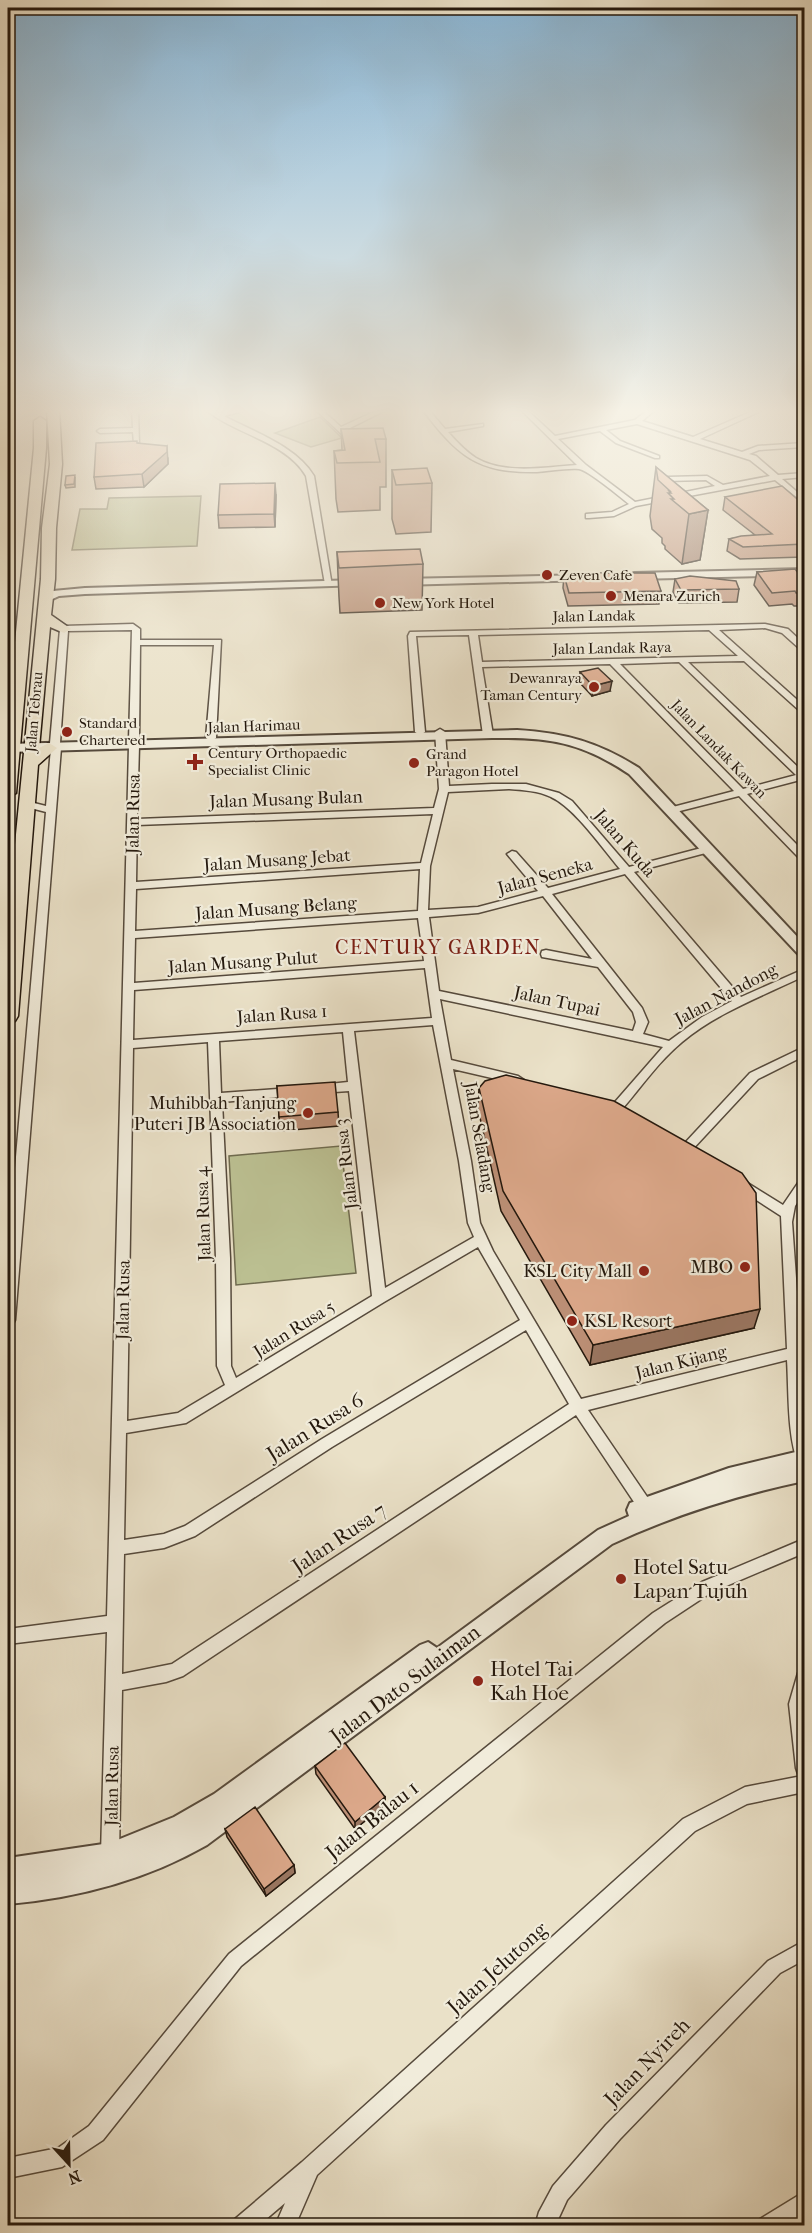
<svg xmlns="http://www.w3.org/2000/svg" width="812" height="2233" font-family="'IM FELL French Canon',serif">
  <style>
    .green { fill: #bcc193; stroke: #706c50; stroke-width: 1.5 }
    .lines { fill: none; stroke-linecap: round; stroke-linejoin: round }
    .minor-casing { stroke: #564a3c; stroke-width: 3 }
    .tertiary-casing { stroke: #564a3c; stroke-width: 4 }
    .trunk-casing { stroke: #24180d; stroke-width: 3 }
    .minor { fill: #f1ecdb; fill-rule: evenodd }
    .tertiary { fill: #f1ecdb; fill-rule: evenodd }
    .trunk { fill: #eae1c8; fill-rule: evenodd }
    .wall { fill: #bd9077; stroke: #24180d; stroke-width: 1.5 }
    .shaded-wall { fill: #9a7661; stroke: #24180d; stroke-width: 1.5 }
    .building { fill: #dca88a; stroke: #24180d; stroke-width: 1.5 }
    .poi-dot { fill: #8f2418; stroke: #f1ecdb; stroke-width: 2 }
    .labels { text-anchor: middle; stroke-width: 4.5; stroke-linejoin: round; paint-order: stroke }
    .far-poi-label { font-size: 15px; fill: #24180d; stroke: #f1ecdb; text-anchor: start }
    .far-street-label { font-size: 15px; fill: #24180d; stroke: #f1ecdb }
    .street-label { font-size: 18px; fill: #24180d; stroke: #f1ecdb }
    .poi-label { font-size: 18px; fill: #24180d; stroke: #f1ecdb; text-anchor: end }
    .neighbourhood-label { font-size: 20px; letter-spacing: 1.5px; fill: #7a1f14; stroke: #f1ecdb }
    .near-street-label { font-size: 21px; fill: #24180d; stroke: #f1ecdb }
    .near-poi-label { font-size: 21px; fill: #24180d; stroke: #f1ecdb; text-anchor: start }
  </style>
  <rect width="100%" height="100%" fill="#eae1c8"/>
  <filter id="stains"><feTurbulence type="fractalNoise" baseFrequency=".00333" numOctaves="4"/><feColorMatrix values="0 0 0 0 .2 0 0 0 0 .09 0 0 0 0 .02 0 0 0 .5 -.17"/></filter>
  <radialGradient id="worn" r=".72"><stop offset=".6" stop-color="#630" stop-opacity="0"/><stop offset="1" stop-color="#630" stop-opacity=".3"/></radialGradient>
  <path class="green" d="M320,417L342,438L311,447L275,433Z
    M201,496L197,546L72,550L80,509H107L109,498Z
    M341,1146L356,1273L236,1285L229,1156Z"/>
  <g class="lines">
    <g class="minor-casing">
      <path id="minor" d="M132,409H138L139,444L134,443L133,432L100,433L97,431L100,429L133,428Z
        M205,409H212L219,413L239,409H249L224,416C254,432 296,446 314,476L332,586L325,584L306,476C287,442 232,433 205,409Z
        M315,409H321L341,427L380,409H388L344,431L354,441L351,443Z
        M422,409H428L445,429L483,424V426L448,432C456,441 465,451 476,458C505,475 545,467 577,465L520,409H526L555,436L635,420L649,409H656L642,421L693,437L757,409H765L700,439L742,452L758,446L804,443V447L759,450L749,454L756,456L778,475L804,473V477L782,479L804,498V503L775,480L636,506L614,516L589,518H586V514L612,512L629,504C620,497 588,470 579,469C566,468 551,471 537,472C476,473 458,456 422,409ZM637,424L750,460L770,476L723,485L707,476L668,477L664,479L665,481L706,480L715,486L635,502L586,465L558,439L600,431L616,443L655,458H659V456L620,441L606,430Z
        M133,624L140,629V640H221L216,738L211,741L206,738L214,645H140L139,740L134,743L129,740L132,630L68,631L60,743L57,745L61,748L15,1320L13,1324L8,1326V1249L46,812L23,806L21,804L26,801L46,806L51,748L54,746L50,743L60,629L64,626Z
        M765,624L788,629L804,644V650H801L782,633L765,628L719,630L804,706V713L801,712L744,661L688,662L804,773V781L800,780L747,794L804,852V860L800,859L739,796L672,813L669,812V808L734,791L610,664L482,667L493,735L488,738L483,735L469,635L416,636L425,732L420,735L415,732L408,636L410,632ZM709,630L738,656L482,662L478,635ZM679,662L796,775L743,789L620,664Z
        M440,729L445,732L449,786L492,784H526L559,793L572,801L629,867L709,846L713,847V851L634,872L741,997L804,969V976C763,996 718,1012 682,1042C659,1061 642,1086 623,1108H615L613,1105L615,1102L663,1047L440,999L451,1060L518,1076L524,1080L518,1084L453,1069L471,1161L480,1223L493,1251L581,1399L787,1349L781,1216L738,1188L736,1185L738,1182H746L783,1205L800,1180L804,1178V1192L795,1206L792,1222L800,1334H804V1346L800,1345L804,1411V1466L799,1465C787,1438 789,1390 787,1360L588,1410L654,1507L656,1512L654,1517L649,1519L644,1517L576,1415L183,1676L166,1682L122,1690L119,1855L116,1861L110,1864L104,1861L101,1855L107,1632L8,1644V1629L107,1616L129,746L134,743L139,746L137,819L434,808L439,789L435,732ZM509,789C524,790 538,791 551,797C574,807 603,849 620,869L548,888L516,852L512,851L507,854L538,891L478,907L428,910L430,866L448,792ZM433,814L421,863L136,882L137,825ZM420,869L418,911L135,931L136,889ZM625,874L732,1001L702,1017L669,1041L643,1034L648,1022L642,1008L552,894ZM543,896L592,959L546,950L542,951L541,954L542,957L598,967L633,1012L636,1022L633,1031L439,991L429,917L478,913ZM418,918L424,961L134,983L135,938ZM425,968L432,1018L133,1040L134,990ZM433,1025L459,1161L468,1223L474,1237L385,1288L354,1031ZM343,1032L348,1082L320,1085L314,1089L320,1093L349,1091L372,1296L236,1378L231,1366L230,1258L222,1102L291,1096L297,1092L291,1088L221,1093L219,1041ZM208,1042L216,1258L217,1366L225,1385L178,1413L127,1421L133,1048ZM478,1247L520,1320L322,1439L185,1526L164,1534L124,1540L126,1433L186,1423L384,1302ZM526,1330L569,1404L172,1664L122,1674L124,1554L164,1548L195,1536L332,1447Z
        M804,1047V1056L758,1079L691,1151H683L681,1148L683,1145L750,1073Z
        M804,1539V1553L712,1592L665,1623L241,1966L103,2140L62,2167L8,2178V2158L58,2148L89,2126L229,1954L653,1613L702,1582Z
        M804,1671V1792L747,1804L695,1831L317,2175L295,2226H275L285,2203L258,2226H232L235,2219L302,2162L683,1819L745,1787L802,1776L798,1774L796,1768L789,1704L798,1673Z
        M804,1941V1960L780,1973L620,2139L567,2200L555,2226H535L539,2212L553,2186L606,2125L768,1961Z
        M804,2192V2213L786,2226H757L760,2219Z"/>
    </g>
    <g class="tertiary-casing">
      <path id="tertiary" d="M804,569V575L634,579L629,576L634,573Z
        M587,575L591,576V580L400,585L395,582L400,579Z
        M359,580L363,581V585L85,594L59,596L46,602L40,599L53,591L85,588Z
        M517,730C565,733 598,742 639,768L804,944V957L799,955L629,774C581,742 549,737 492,738L8,752V744Z
        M804,1450V1481C738,1495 674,1515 612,1544L207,1845C146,1880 77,1898 8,1904V1858L110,1843L174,1817L214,1794L420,1645L428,1642L437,1648L598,1530L629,1516L627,1510L630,1503L729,1468Z"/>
    </g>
    <g class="trunk-casing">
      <path id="trunk" d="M47,409H59L62,464L56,528L55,579L51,615L71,629L64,633L50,627L39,748L49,743L57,748L38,765L18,1016L15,1021L8,1023V916L41,579L42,528L50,464Z
        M40,417L46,421V448L16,793L8,798V714L34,448V421Z"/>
    </g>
    <use href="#minor" class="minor"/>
    <use href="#tertiary" class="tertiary"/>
    <use href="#trunk" class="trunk"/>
  </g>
  <path class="wall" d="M341,429L386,439V487H380V510L338,512L336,499L334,451L342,450Z
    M138,443L168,458V464L144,487L96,489L94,477Z
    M656,467L708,510L700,560L682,564L665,549V546L662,543V538L652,529L650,516Z
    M392,470L432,483L431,532L396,534L392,519Z
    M75,478V487L66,488L65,485Z
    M276,495L275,527L219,528L218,515Z
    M725,497L804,505V557L740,559L727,551L729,539L755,535L723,510Z
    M337,552L423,564L422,610L340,613L339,597Z
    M757,572L799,574L804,572V606H794L792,604L769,606L754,585Z
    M564,575L661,591L659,604L568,606L563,588Z
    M675,579L739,589L737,602L679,603L673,592Z
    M580,672L610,691L592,696L579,682Z
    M277,1086L338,1112L339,1126L280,1131Z
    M479,1088L754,1328L590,1365L501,1211L478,1109Z
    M315,1766L385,1797V1805L355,1829L316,1774Z
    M225,1829L294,1865L295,1873L266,1896L227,1837Z"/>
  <path class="shaded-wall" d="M167,446L168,464L144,487L142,474Z
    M275,483L276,495L275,527L274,514Z
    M708,510L700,560L682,564L689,514Z
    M612,681L610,691L592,696L593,686Z
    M760,1309L754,1328L590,1365L593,1345Z
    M385,1797V1805L355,1829V1822Z
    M294,1865L295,1873L266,1896L264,1889Z"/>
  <path class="building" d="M383,428L386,439H375L380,462L337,463L334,451L345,450L341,429Z
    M137,441V443L167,446V452L142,474L94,477L96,443Z
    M656,467L708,510L689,514L671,499H674L668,493H671L669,491H670L658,480Z
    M427,468L432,483L396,485L392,470Z
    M75,475L74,484L65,485L66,476Z
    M275,483L274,514L218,515L220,484Z
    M782,486L804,505V544L743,547L729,539L741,536L772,534L725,497Z
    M420,549L423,564L339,568L337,552Z
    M795,569L799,574L804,571V593H796L795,591L772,593L757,572Z
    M599,573H655L661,591L569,593L564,575Z
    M690,576L736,581L739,589L681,590L675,579Z
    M598,668L612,681L593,686L580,672Z
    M506,1075L614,1101L742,1173L756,1193L760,1309L593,1345L503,1191L479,1088L485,1081Z
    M335,1082L338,1112L279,1117L277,1086Z
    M345,1743L385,1797L355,1822L315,1766Z
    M255,1807L294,1865L264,1889L225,1829Z"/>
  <linearGradient id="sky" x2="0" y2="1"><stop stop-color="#89b7d8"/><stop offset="0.57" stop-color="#f6f2e6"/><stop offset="1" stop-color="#f6f2e6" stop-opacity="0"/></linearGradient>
  <rect width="812" height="721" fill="url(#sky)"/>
  <g class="poi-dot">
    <circle cx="547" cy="575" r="6"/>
    <circle cx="611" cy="596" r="6"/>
    <circle cx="380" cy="603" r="6"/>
    <circle cx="594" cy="687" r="6"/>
    <circle cx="67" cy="732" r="6"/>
    <path d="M192 753h6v6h6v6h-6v6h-6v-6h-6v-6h6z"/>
    <circle cx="414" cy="763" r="6"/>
    <circle cx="308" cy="1113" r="6"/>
    <circle cx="745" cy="1267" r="6"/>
    <circle cx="644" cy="1271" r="6"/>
    <circle cx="572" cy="1321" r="6"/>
    <circle cx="621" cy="1579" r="6"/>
    <circle cx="478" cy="1681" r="6"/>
  </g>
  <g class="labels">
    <g class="far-poi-label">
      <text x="559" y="580">Zeven Cafe</text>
      <text x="623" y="601">Menara Zurich</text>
      <text x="392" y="608">New York Hotel</text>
      <text x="582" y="683" text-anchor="end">Dewanraya<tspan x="582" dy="17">Taman Century</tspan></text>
      <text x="79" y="728">Standard<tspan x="79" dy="17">Chartered</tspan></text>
      <text x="208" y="758">Century Orthopaedic<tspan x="208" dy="17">Specialist Clinic</tspan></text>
      <text x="426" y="759">Grand<tspan x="426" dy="17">Paragon Hotel</tspan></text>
    </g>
    <g class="far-street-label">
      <text transform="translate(594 616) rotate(-1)" y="5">Jalan Landak</text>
      <text transform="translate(612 648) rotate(-1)" y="5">Jalan Landak Raya</text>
      <text transform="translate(34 712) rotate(-85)" y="5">Jalan Tebrau</text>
      <text transform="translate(254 726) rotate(-2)" y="5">Jalan Harimau</text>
      <text transform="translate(719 749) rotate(46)" y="5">Jalan Landak Kawan</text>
    </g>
    <g class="street-label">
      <text transform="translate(286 799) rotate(-2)" y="6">Jalan Musang Bulan</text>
      <text transform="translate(133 814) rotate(-89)" y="6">Jalan Rusa</text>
      <text transform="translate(625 843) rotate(49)" y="6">Jalan Kuda</text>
      <text transform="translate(277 860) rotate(-4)" y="6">Jalan Musang Jebat</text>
      <text transform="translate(545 876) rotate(-15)" y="6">Jalan Seneka</text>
      <text transform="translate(276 908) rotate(-4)" y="6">Jalan Musang Belang</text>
      <text transform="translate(243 962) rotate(-4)" y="6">Jalan Musang Pulut</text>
      <text transform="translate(726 994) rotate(-28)" y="6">Jalan Nandong</text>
      <text transform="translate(557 1001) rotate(12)" y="6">Jalan Tupai</text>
      <text transform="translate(282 1014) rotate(-4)" y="6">Jalan Rusa 1</text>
      <text transform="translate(480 1137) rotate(80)" y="6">Jalan Seladang</text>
      <text transform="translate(346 1164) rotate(-97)" y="6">Jalan Rusa 3</text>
      <text transform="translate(203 1214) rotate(-92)" y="6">Jalan Rusa 4</text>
      <text transform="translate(123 1300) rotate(-89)" y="6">Jalan Rusa</text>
      <text transform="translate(294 1329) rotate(-32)" y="6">Jalan Rusa 5</text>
      <text transform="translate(681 1362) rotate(-14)" y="6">Jalan Kijang</text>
      <text transform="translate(112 1786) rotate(-89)" y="6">Jalan Rusa</text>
    </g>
    <g class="poi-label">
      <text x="296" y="1109">Muhibbah Tanjung<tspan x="296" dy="21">Puteri JB Association</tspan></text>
      <text x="733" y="1273">MBO</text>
      <text x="632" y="1277">KSL City Mall</text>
      <text x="584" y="1327" text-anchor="start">KSL Resort</text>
    </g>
    <g class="neighbourhood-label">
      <text x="438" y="954">CENTURY GARDEN</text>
    </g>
    <g class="near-street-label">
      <text transform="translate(315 1427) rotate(-32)" y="7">Jalan Rusa 6</text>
      <text transform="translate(339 1538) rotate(-34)" y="7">Jalan Rusa 7</text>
      <text transform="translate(405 1684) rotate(-37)" y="7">Jalan Dato Sulaiman</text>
      <text transform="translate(372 1820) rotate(-39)" y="7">Jalan Balau 1</text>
      <text transform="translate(497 1968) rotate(-42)" y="7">Jalan Jelutong</text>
      <text transform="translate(647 2062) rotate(-46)" y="7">Jalan Nyireh</text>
    </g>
    <g class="near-poi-label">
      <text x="633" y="1574">Hotel Satu<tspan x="633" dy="24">Lapan Tujuh</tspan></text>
      <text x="490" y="1676">Hotel Tai<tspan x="490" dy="24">Kah Hoe</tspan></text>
    </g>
  </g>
  <rect width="812" height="2233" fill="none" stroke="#eae1c8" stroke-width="30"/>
  <rect x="9" y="9" width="794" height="2215" fill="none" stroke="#24180d" stroke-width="3"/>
  <rect x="15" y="15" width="782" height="2203" fill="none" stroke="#24180d" stroke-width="1.5"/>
  <g transform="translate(69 2164) rotate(158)" stroke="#f1ecdb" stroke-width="4.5" paint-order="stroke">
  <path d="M0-4.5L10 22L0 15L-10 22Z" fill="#24180d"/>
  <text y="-9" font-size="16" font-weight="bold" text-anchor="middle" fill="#24180d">N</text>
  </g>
  <rect width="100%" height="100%" filter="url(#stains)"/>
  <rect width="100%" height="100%" fill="url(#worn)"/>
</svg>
